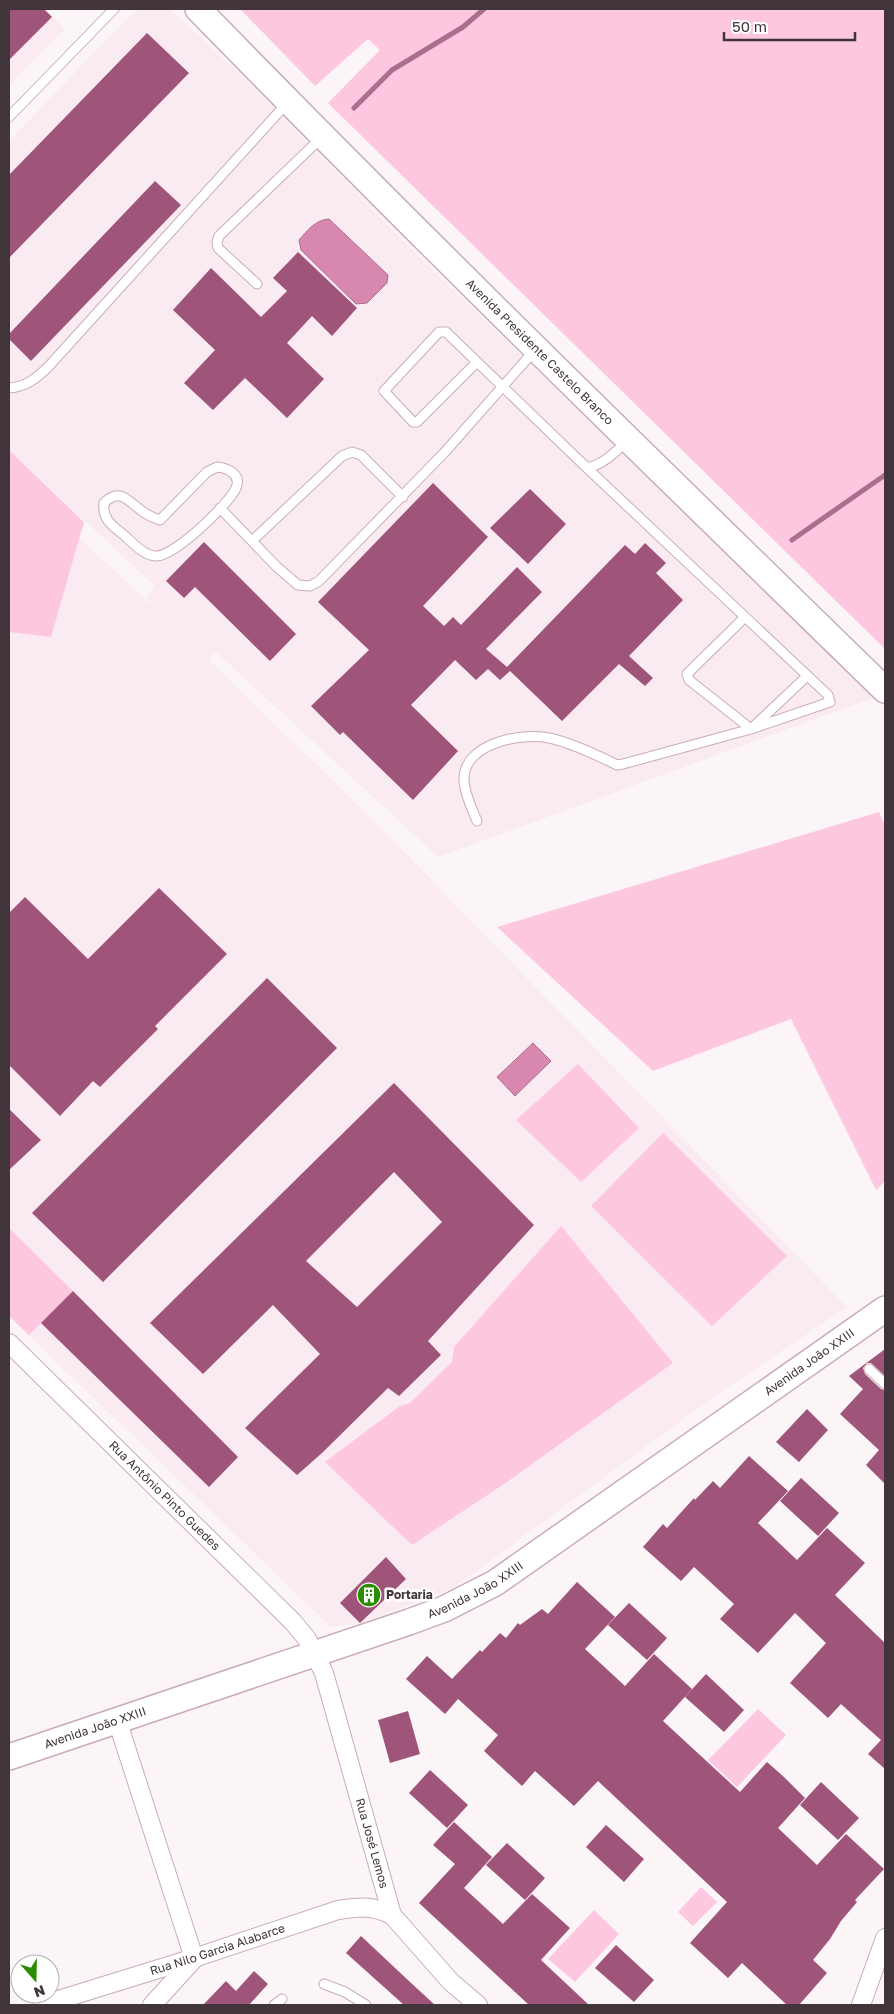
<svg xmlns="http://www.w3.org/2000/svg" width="894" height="2014" font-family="'Golos Text',sans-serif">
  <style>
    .built { fill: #faeaf1 }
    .green { fill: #fec7e0 }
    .water { fill: #d888af; stroke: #ab6f8c }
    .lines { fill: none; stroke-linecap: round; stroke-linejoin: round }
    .stream { stroke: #ab6f8c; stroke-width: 5 }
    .building { fill: #9f547a; fill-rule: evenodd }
    .lane-casing { stroke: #caacb9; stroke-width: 11 }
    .street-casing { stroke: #caacb9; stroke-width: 20 }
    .secondary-casing { stroke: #caacb9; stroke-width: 28 }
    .lane { stroke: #fff; stroke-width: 9 }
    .street { stroke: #fff; stroke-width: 18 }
    .secondary { stroke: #fff; stroke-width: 25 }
    .labels { text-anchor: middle; stroke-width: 5; stroke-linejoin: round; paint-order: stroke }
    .street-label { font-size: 12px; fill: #41343a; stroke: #fff }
    .poi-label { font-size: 12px; font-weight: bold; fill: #41343a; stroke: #fff; text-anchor: start }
  </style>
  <rect width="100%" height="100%" fill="#fbf5f7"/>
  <path class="built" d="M9,9H44L65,29L9,86Z
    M140,9H169L172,11L240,74L454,291L878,696L438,857L216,652L208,659L376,823L847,1307L712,1398L453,1588L360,1623L331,1627L9,1316V472L181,633L146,598L155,586L9,450V141L127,18Z"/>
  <path class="green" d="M240,9H885V649L328,103L380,50L368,39L315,86Z
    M9,450L84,522L51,637L9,632Z
    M879,812L885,825V1181L876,1190L791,1019L653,1071L497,927Z
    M578,1064L639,1128L581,1182L516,1120Z
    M663,1133L787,1256L712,1326L591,1206Z
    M561,1226L673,1363L507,1482L412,1545L325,1462L400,1406L410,1403L452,1362L454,1347Z
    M9,1228L73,1291L29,1335L9,1316Z
    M758,1709L786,1735L737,1787L708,1760Z
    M701,1887L717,1902L693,1926L678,1912Z
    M594,1910L619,1934L575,1982L548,1959Z"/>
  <path class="water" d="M329,219L388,275L387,283L367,303L356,304L301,250L299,240C308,230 315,220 329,219Z
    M533,1043L551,1061L515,1096L497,1077Z"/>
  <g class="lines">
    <path class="stream" d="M354,108L392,70L463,27L484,9
      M792,540L885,475"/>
  </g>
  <path class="building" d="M9,9H44L52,17L9,60Z
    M147,33L189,73L9,258V175Z
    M155,181L181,205L31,361L9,339V334Z
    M298,252L357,308L332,336L312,316L287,343L324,379L287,418L245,378L213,410L184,383L215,350L173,310L211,268L261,317L287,291L273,278Z
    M433,483L488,537L423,606L444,626L453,617L461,625L517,567L542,592L486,649L507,667L625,545L635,554L645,543L666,563L656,573L683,600L629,656L653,678L645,686L619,664L562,721L510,671L500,680L488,669L476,680L455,660L411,705L458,751L413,800L343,732L340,735L311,706L369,650L318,602Z
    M530,489L566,524L528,564L490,528Z
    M204,542L296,634L270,661L195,587L184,598L166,581Z
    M159,888L227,954L155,1026L158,1029L100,1087L93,1081L60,1116L9,1065V913L25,897L88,959Z
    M267,978L337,1048L103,1282L32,1213Z
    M394,1083L534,1225L428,1341L441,1355L399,1396L388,1388L322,1453L297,1475L245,1428L320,1354L273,1305L203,1374L150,1323ZM394,1172L442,1222L357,1307L306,1261Z
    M9,1109L41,1140L9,1170Z
    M73,1291L238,1457L209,1487L41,1323Z
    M885,1349V1376L871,1363H867L863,1368L865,1374L881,1389L885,1390V1484L866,1465L879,1450L840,1414L863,1389L849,1376Z
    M807,1409L828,1430L799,1462L776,1442Z
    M749,1456L788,1491L758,1523L797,1560L827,1528L865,1563L835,1595L885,1643V1769L868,1754L881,1740L863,1724L841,1704L828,1718L790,1683L826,1643L795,1613L758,1653L720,1619L734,1604L707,1579L694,1567L681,1581L643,1547L663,1524L667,1528L694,1498L695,1500L713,1481L720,1488Z
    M801,1478L839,1513L818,1536L780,1501Z
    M386,1557L406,1579L360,1623L340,1603Z
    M577,1582L615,1617L585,1649L625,1686L654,1654L692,1689L663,1721L740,1792L767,1762L784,1777L805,1798L778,1828L817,1865L846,1834L884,1869L855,1900L857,1902L841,1921L830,1939L813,1960L827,1973L799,2005H787L742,1963L728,1978L690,1943L727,1902L598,1781L574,1806L535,1771L522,1786L484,1751L498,1735L458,1699L445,1714L406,1679L427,1656L452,1679L480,1650L482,1652L500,1633L506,1638L518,1623L520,1625L542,1609L548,1614Z
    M629,1603L667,1638L647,1660L608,1625Z
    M706,1674L744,1710L724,1732L685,1697Z
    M408,1711L420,1754L390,1763L378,1720Z
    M430,1770L468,1805L447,1828L409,1793Z
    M821,1782L859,1818L838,1840L800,1805Z
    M454,1822L492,1857L464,1888L503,1924L532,1894L570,1928L541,1960L589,2005H529L419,1903L455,1864L433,1845Z
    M606,1825L644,1859L624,1882L586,1847Z
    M507,1843L545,1878L525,1900L486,1865Z
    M361,1936L410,1982L435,2005H404L346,1953Z
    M616,1945L654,1980L634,2002L595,1968Z
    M254,1971L268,1984L250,2004L252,2005H203L226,1981L236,1991Z"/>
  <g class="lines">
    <g class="lane-casing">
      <path id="lane" d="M9,117L114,9
        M257,284L218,248L217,242L219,236L322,137
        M477,362L417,422H413L384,391L439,332H446L587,468C604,464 614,453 627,441
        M9,388C26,387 37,378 49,366L288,102
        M217,467C227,468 242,474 236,488C230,503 174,557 156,556C144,556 133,543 125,536C113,526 102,520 104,503C120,487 128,501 142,511C147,515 154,518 160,520L207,472Z
        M220,508L277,567L298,585L310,586L319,581L444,453L535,350
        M252,541L342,456L352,452L361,455L403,497
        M745,617L687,674L689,680L751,729L807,676
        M477,821C472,809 465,795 464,781C462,744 520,732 549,738C568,742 599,756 617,765L623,764L751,729L830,702L828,695L587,468
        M869,1369L885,1384
        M324,1984L345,1992L366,2005
        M274,2005L282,1999"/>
    </g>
    <g class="street-casing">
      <g id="street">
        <path id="s1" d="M9,1343L293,1622L307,1639L324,1673L392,1915L451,1982L478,2005"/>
        <path d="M117,1720L194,1958"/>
        <path id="s2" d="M42,2005L194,1958L338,1910C360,1907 372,1905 392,1915"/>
        <path d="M152,2005L194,1959"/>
        <path d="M861,2005L885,1938"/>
      </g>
    </g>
    <g class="secondary-casing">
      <g id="secondary">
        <path id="s3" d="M198,9C423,240 654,465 885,690"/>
        <path id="s4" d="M9,1757L409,1622L444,1609L495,1583L885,1309"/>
      </g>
    </g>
    <use href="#lane" class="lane"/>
    <use href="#street" class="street"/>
    <use href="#secondary" class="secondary"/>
  </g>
  <defs>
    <g id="building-disc" transform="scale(1.25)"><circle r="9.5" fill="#2a8c00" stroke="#fff"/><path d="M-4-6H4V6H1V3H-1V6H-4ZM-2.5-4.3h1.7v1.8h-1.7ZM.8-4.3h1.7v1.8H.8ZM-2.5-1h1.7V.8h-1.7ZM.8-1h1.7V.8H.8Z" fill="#fff"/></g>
  </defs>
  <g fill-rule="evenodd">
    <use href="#building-disc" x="369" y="1595"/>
  </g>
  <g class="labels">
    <g class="street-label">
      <text dy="4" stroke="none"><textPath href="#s3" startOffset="484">Avenida Presidente Castelo Branco</textPath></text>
      <text dy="4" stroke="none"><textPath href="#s4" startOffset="901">Avenida João XXIII</textPath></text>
      <text dy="4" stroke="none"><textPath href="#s1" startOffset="218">Rua Antônio Pinto Guedes</textPath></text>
      <text dy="4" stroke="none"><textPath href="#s4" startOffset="496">Avenida João XXIII</textPath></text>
      <text dy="4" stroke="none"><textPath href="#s4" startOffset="91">Avenida João XXIII</textPath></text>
      <text dy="4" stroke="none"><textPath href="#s1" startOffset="635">Rua José Lemos</textPath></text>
      <text dy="4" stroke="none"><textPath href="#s2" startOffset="184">Rua Nilo Garcia Alabarce</textPath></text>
    </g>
    <g class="poi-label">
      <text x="386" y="1599">Portaria</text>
    </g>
  </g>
  <rect width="894" height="2014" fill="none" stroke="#41343a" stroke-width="20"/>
  <g transform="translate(35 1979) rotate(160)"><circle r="24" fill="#ffffff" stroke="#b3aeb0"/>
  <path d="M0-4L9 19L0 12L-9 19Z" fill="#2a8c00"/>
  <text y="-8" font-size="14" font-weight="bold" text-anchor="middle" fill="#41343a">N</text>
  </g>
  <path d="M724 32v8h131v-8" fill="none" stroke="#41343a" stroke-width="2.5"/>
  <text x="732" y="32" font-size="15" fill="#41343a" stroke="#ffffff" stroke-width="4" paint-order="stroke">50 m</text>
</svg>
